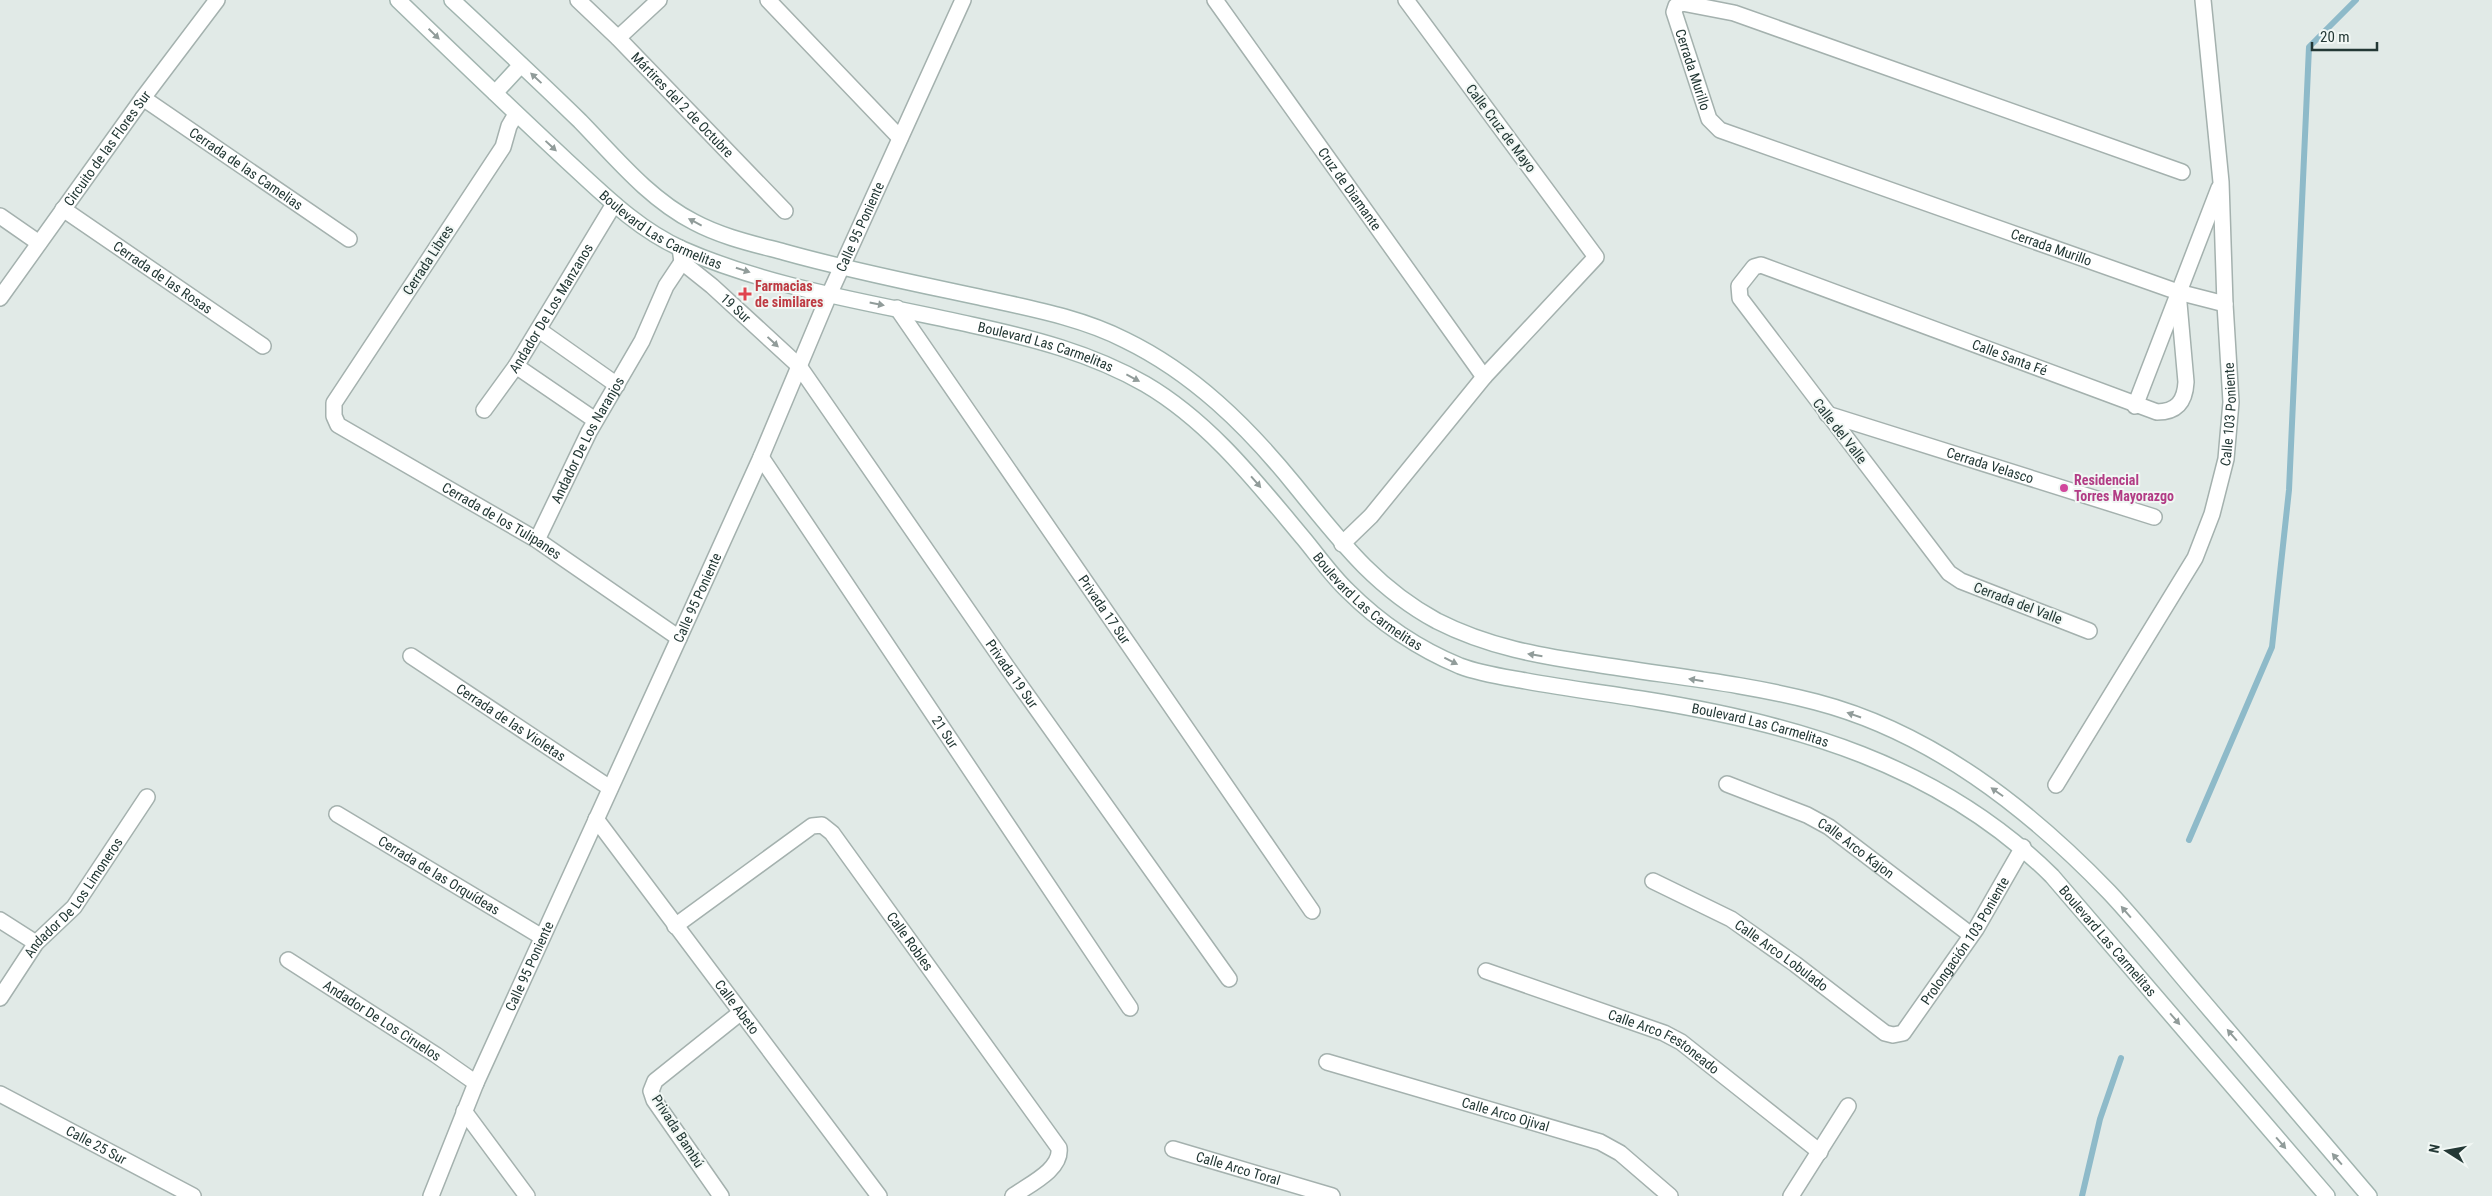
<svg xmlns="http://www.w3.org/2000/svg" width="2492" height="1196" font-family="'Roboto Condensed',sans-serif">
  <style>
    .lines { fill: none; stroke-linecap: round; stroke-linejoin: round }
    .stream { stroke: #8ebac9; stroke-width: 6 }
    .street-casing { stroke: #a4b1ae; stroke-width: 18 }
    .secondary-casing { stroke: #a1b4af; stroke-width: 18 }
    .street { stroke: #fff; stroke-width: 15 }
    .secondary { stroke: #fff; stroke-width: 15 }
    .oneway { fill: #919c9a }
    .health-dot { fill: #e0444e; stroke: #f1f7f4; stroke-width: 2 }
    .hotel-dot { fill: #d1479c; stroke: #f1f7f4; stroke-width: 2 }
    .labels { text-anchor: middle; stroke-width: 4; stroke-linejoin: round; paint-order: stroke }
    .street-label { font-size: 14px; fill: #233835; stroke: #f1f7f4 }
    .health-label { font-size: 14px; font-weight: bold; fill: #be3a42; stroke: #f1f7f4; text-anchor: start }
    .hotel-label { font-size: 14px; font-weight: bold; fill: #b23c85; stroke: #f1f7f4; text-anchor: start }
  </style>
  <rect width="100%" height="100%" fill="#e1eae7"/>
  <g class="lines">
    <path class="stream" d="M2189,840L2272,647L2289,490L2309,47L2356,0
      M2082,1196L2100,1119L2121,1058"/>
    <g class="street-casing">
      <g id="street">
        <path id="s1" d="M578,0L618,38L785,211"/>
        <path d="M768,0L900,138"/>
        <path id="s2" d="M1215,0L1484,377"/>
        <path d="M618,38L659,0"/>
        <path id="s3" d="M143,98L349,239"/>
        <path id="s4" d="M516,114L509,126L503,147L334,403V416L338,425L537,540L679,638"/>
        <path id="s5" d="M2182,172L1734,13L1682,3L1676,6L1674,12L1709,119L1720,130L2178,292L2225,304"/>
        <path id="s6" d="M63,209L263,346"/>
        <path d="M0,216L39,243"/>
        <path id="s7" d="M680,248L682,262L712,286L799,366L1007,667L1229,979"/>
        <path id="s8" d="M0,298L143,98L217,0"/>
        <path id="s9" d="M897,308L1312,911"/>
        <path d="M539,330L617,385"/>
        <path d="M516,366L595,420"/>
        <path d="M2135,406L2219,188"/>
        <path id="s10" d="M484,410L516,366L614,204"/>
        <path id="s11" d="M1827,414L2154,517"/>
        <path id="s12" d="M761,457L1130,1008"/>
        <path id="s13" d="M537,540L589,432L642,341L666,286L682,262"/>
        <path d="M1342,544L1371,516L1484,377L1596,257L1406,0"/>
        <path id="s14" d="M2089,631L1961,581L1949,573L1740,298L1739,286L1754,267L1761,265L2157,412C2177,412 2185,401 2186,382L2178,292"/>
        <path id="s15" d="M411,656L610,788"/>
        <path id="s16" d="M1727,784L1807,815L1829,827L1971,935"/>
        <path id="s17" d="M2056,785L2195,558L2212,514L2226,459L2231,402L2225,304L2221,182L2203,0"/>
        <path id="s18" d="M337,814L542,937"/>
        <path id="s19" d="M596,819L879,1196"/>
        <path id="s20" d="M1653,881L1731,919L1795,964L1885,1033L1893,1035L1903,1033L1976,929L2023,847"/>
        <path d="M0,920L36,943"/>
        <path id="s21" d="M675,926L812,826L822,825L832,833L1059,1148C1062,1170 1028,1185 1013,1196"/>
        <path id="s22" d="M288,960L436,1055L476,1083"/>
        <path id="s23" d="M1486,971L1664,1033L1681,1042L1820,1152"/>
        <path id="s24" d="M0,998L36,943L74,907L147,797"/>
        <path id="s25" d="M1327,1062L1600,1142L1620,1153L1670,1196"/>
        <path id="s26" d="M0,1094L193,1196"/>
        <path d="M464,1111L527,1196"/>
        <path id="s27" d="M1173,1149L1332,1196"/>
        <path id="s28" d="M431,1196L476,1083L679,638L761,457L829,295L963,0"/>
        <path d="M721,1196L654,1100L651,1091L655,1081L740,1013"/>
        <path d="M1791,1196L1848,1106"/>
      </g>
    </g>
    <g class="secondary-casing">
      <g id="secondary">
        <path id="s29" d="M398,0C454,54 510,108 567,161C602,193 637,229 682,249C773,289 875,303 972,325C1032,338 1091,353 1145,384C1210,422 1257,483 1304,539C1318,556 1332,576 1348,591C1379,622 1419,649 1460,666C1481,674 1504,677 1526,681C1564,688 1603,693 1641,699C1794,723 1939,764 2052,876L2327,1196"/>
        <path d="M452,0C495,40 538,80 580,121C615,157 649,199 694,222C722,237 754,244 784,252C848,270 913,283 979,297C1028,308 1080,317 1125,340C1193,373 1247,426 1294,484C1338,538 1374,587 1437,621C1488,647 1540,656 1595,664C1668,676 1744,683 1816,702C1931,732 2028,808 2109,892C2141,926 2170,963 2201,999C2257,1065 2313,1130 2369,1196"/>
        <path d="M495,93L521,65"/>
      </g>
    </g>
    <use href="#street" class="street"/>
    <use href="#secondary" class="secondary"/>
  </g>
  <defs><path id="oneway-solid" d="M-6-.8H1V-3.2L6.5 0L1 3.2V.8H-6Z" transform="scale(1.25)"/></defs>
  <g class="oneway">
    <use href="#oneway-solid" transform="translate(434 34) rotate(44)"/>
    <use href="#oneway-solid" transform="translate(536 78) rotate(-137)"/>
    <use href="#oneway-solid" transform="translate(551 146) rotate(43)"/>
    <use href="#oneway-solid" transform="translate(695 222) rotate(-152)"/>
    <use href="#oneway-solid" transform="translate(743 270) rotate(18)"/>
    <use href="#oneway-solid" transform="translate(877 304) rotate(11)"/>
    <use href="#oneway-solid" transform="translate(773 342) rotate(43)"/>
    <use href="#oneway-solid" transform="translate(1133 378) rotate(28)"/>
    <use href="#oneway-solid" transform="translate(1256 482) rotate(49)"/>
    <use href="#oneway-solid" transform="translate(1535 655) rotate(-171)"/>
    <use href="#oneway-solid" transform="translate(1451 661) rotate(27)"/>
    <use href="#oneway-solid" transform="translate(1696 680) rotate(-171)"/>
    <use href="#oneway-solid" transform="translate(1854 715) rotate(-161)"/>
    <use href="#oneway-solid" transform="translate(1997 792) rotate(-145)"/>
    <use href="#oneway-solid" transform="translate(2126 912) rotate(-131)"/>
    <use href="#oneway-solid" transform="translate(2175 1019) rotate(49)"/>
    <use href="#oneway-solid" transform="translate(2232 1035) rotate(-131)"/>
    <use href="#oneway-solid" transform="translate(2281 1143) rotate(49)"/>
    <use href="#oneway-solid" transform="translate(2337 1159) rotate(-131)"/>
  </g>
  <path class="health-dot" d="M742.5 286.5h5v5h5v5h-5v5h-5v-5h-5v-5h5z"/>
  <circle class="hotel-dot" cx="2064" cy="488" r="5"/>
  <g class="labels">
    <g class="street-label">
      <text dy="5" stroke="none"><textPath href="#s5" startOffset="602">Cerrada Murillo</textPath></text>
      <text dy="5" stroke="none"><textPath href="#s1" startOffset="148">Mártires del 2 de Octubre</textPath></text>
      <text transform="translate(1501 128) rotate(53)" y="5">Calle Cruz de Mayo</text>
      <text dy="5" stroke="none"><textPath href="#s8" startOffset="184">Circuito de las Flores Sur</textPath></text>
      <text dy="5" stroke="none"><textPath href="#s3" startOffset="125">Cerrada de las Camelias</textPath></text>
      <text dy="5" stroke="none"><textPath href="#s2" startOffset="232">Cruz de Diamante</textPath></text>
      <text dy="5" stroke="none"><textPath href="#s29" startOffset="351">Boulevard Las Carmelitas</textPath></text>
      <text dy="5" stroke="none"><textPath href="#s28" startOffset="1060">Calle 95 Poniente</textPath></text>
      <text dy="5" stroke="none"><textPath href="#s5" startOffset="1021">Cerrada Murillo</textPath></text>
      <text transform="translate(428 260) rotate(-57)" y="5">Cerrada Libres</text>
      <text dy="5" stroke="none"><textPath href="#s6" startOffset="121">Cerrada de las Rosas</textPath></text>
      <text dy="5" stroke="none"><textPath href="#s10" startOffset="122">Andador De Los Manzanos</textPath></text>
      <text dy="5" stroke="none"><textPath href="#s7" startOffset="85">19 Sur</textPath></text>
      <text dy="5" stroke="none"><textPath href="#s29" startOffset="756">Boulevard Las Carmelitas</textPath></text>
      <text dy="5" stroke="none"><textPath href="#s14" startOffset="806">Calle Santa Fé</textPath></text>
      <text dy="5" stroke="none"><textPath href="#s17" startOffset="415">Calle 103 Poniente</textPath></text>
      <text transform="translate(1840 431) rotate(52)" y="5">Calle del Valle</text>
      <text dy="5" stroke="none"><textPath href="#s13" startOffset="112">Andador De Los Naranjos</textPath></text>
      <text dy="5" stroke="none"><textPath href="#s11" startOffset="171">Cerrada Velasco</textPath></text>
      <text dy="5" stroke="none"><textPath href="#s4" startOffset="555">Cerrada de los Tulipanes</textPath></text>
      <text dy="5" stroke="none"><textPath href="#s28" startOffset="655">Calle 95 Poniente</textPath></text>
      <text dy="5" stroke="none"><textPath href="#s29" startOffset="1176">Boulevard Las Carmelitas</textPath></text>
      <text transform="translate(2018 603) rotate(21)" y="5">Cerrada del Valle</text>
      <text dy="5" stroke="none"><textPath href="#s9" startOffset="366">Privada 17 Sur</textPath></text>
      <text dy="5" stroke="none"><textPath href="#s7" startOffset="545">Privada 19 Sur</textPath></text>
      <text dy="5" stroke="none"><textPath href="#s15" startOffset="120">Cerrada de las Violetas</textPath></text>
      <text dy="5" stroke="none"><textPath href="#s29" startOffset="1596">Boulevard Las Carmelitas</textPath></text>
      <text dy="5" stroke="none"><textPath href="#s12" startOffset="331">21 Sur</textPath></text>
      <text dy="5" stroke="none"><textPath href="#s16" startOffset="145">Calle Arco Kajon</textPath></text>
      <text dy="5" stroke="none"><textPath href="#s18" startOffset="119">Cerrada de las Orquídeas</textPath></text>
      <text dy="5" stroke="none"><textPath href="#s24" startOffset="125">Andador De Los Limoneros</textPath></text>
      <text dy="5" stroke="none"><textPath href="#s21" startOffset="326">Calle Robles</textPath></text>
      <text dy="5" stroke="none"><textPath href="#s20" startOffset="408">Prolongación 103 Poniente</textPath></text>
      <text dy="5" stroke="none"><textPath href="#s29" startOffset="2015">Boulevard Las Carmelitas</textPath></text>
      <text dy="5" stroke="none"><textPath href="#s20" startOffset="149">Calle Arco Lobulado</textPath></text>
      <text dy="5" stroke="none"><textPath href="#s28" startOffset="250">Calle 95 Poniente</textPath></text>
      <text dy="5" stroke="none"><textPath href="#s19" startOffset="235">Calle Abeto</textPath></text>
      <text dy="5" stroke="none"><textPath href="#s22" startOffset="112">Andador De Los Ciruelos</textPath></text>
      <text dy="5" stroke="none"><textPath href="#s23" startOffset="192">Calle Arco Festoneado</textPath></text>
      <text dy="5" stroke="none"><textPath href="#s25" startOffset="186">Calle Arco Ojival</textPath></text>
      <text transform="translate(678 1131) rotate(57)" y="5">Privada Bambú</text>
      <text dy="5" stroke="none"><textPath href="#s26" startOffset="109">Calle 25 Sur</textPath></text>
      <text dy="5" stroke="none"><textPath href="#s27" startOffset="68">Calle Arco Toral</textPath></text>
    </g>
    <g class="health-label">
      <text x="755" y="291">Farmacias<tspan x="755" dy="16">de similares</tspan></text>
    </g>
    <g class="hotel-label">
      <text x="2074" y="485">Residencial<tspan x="2074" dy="16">Torres Mayorazgo</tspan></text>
    </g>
  </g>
  <g transform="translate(2447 1151) rotate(281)" stroke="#f1f7f4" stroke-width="4" paint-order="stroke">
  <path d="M0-4L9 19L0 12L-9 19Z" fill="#233835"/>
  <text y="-8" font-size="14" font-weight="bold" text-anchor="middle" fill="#233835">N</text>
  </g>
  <path d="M2312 42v8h65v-8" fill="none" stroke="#233835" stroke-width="2.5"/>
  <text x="2320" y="42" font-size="15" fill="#233835" stroke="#f1f7f4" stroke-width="4" paint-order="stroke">20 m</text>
</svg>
